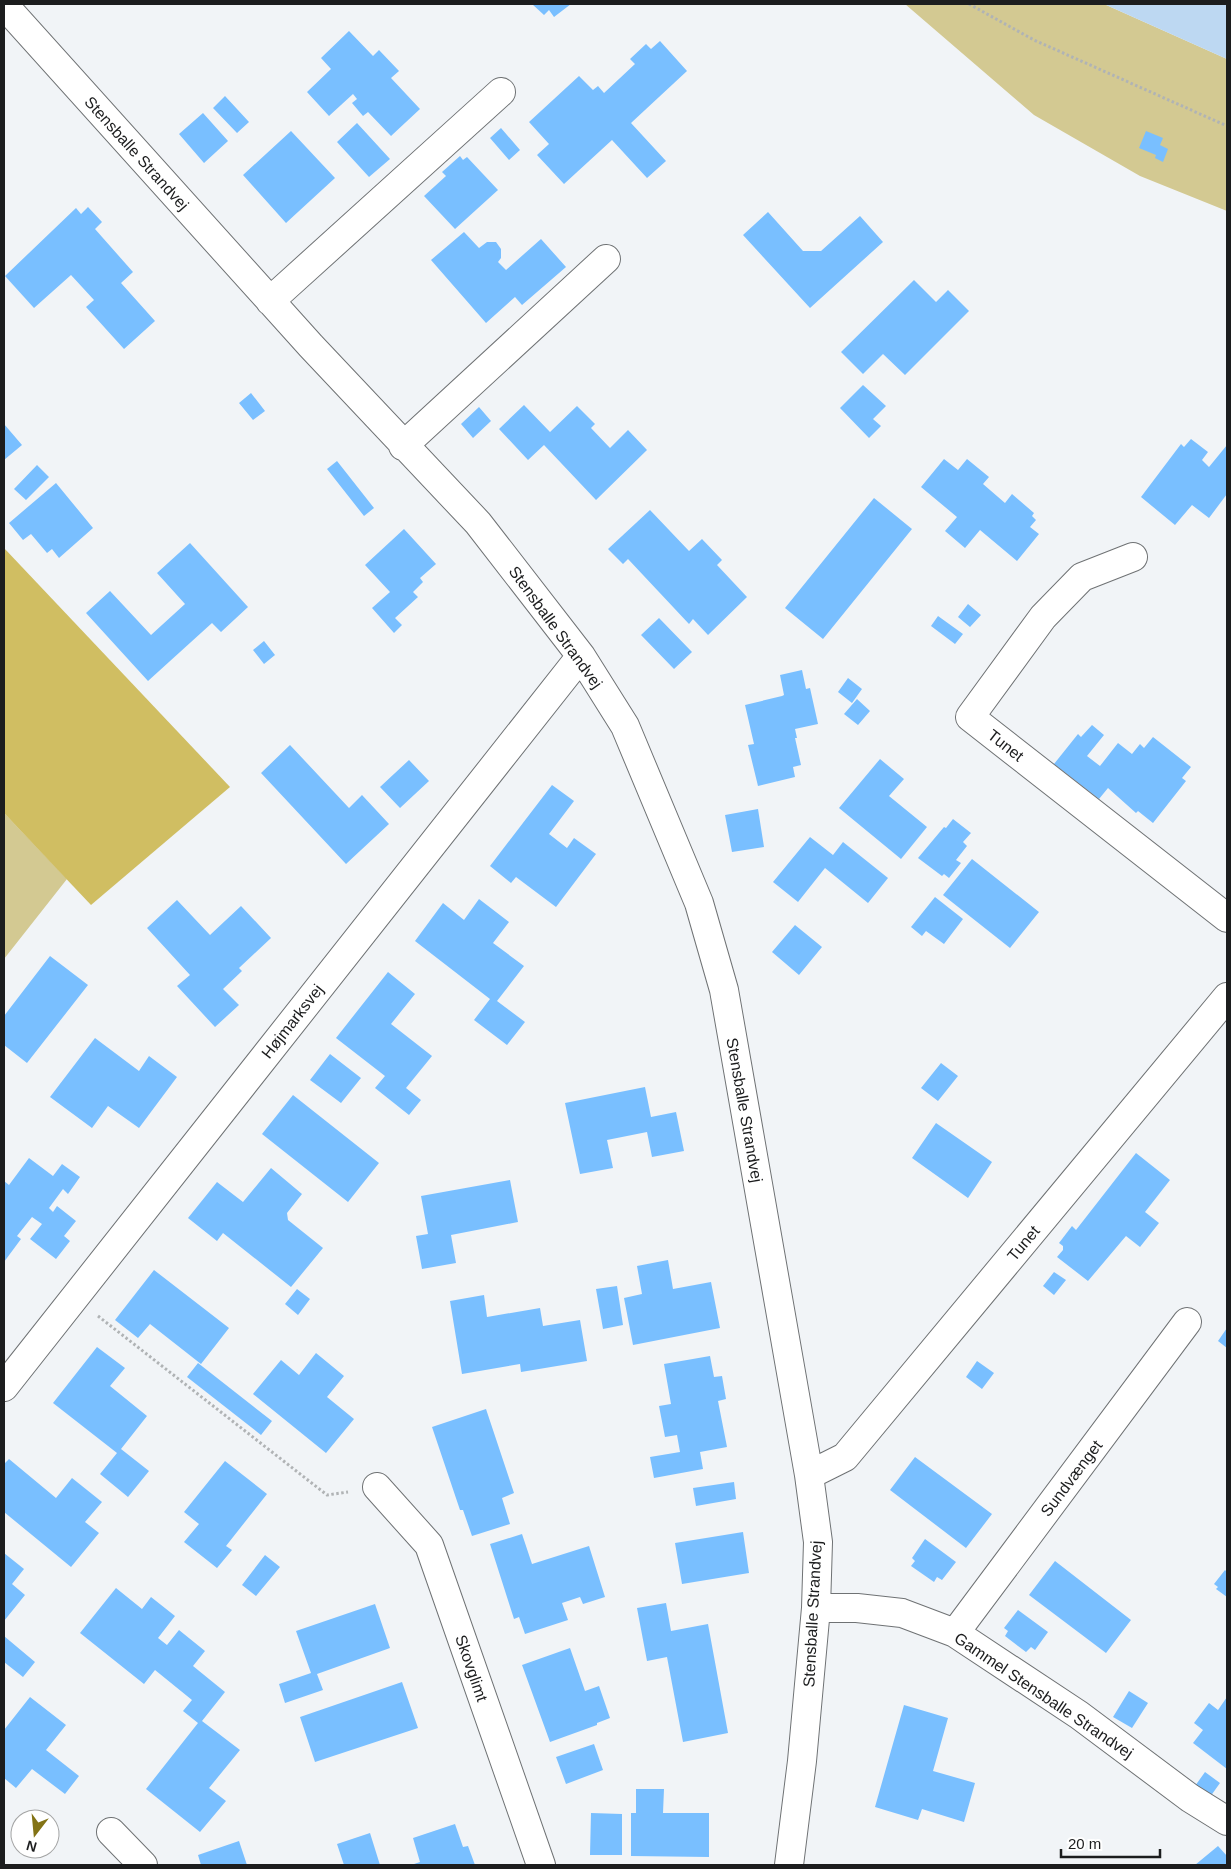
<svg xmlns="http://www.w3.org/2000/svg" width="1231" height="1869" font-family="Helvetica,sans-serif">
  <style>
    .green { fill: #d3c992 }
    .forest { fill: #d0be62 }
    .water { fill: #bdd8f2 }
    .building { fill: #79bfff }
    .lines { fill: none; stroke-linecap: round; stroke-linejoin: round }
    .street-casing { stroke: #6f7274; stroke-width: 30 }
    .path { stroke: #b0b3b5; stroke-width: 3; stroke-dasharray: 2.5 2.5; stroke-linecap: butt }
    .street { stroke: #fff; stroke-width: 28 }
    .labels { text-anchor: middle; stroke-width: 4; stroke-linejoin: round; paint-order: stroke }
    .street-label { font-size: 16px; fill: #1c1d1e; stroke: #fff }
  </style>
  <rect width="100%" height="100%" fill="#f1f4f7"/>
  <path class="green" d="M905,4H1104L1227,59V211L1140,176L1034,115Z
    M4,813L67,879L4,959Z"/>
  <path class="forest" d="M4,548L230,787L91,905L4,813Z"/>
  <path class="water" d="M1104,4H1227V59Z"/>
  <path class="building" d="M532,4H571L554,17L549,10L544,15Z
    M349,31L373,56L379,50L399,71L391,78L420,109L391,136L368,112L363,116L352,103L357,99L353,94L329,116L307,92L331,69L321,58Z
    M660,41L687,71L631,123L666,161L647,178L612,140L564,184L537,155L549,144L529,122L579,76L593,90L598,86L604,93L635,64L630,59L646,44L651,49Z
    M225,96L249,122L237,133L213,108Z
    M203,113L228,141L204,163L179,134Z
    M357,123L390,159L369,177L337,142Z
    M501,128L520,150L509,160L490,138Z
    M291,131L335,178L286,223L243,175Z
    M1146,131L1163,138L1160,145L1168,149L1163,162L1155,158L1156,155L1139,148Z
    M460,156L463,160L467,157L498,190L455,229L424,196L446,176L442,172Z
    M88,207L102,222L95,229L133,272L121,283L155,321L124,349L86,307L94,300L71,275L34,308L5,276L76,208L81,214Z
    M768,212L803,251H821L860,216L883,242L810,308L743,235Z
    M464,232L479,248L487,242H496L501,249V258L498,262L506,270L541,239L566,267L522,305L515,297L486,323L431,260Z
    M914,280L936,302L948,290L969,311L905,375L883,354L863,374L841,352Z
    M863,385L886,406L873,419L881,426L869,438L840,408Z
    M251,393L265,411L253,420L239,403Z
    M524,405L550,432L577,406L595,424L591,428L610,448L628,430L647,450L596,500L544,445L528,460L499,429Z
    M479,407L491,421L473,438L461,424Z
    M4,424L22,445L4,460Z
    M1191,439L1208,452L1202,460L1209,467L1227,445V494L1209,518L1192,505L1175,525L1141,497L1181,444L1184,447Z
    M944,459L958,470L967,459L989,477L983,484L1005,503L1012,494L1034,513L1032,516L1036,520L1030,527L1039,534L1017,561L980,530L965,548L945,531L957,517L921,487Z
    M337,461L374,508L364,516L327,469Z
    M37,465L49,477L26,500L14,489Z
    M56,483L93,528L59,558L52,549L47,553L31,534L23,540L9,523Z
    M874,498L912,529L823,639L785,608Z
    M650,510L689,551L702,539L722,560L717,565L747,597L708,635L693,619L689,624L628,559L623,564L608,549Z
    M404,529L436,564L420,578L423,582L413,592L418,597L395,618L402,625L394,633L372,608L390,592L365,565Z
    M190,543L248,607L221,632L212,623L148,681L86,613L110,591L151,635L185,604L157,573Z
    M968,604L981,615L970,627L958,617Z
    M938,616L963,634L955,644L931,626Z
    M659,618L692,652L674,669L641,635Z
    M264,641L275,655L264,664L253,650Z
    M802,670L806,689L810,688L818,724L795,729L797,738H795L801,765L793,767L795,777L758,786L748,745L754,744L745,705L782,696L784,695L780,675Z
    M848,678L862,689L852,703L838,692Z
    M857,699L870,711L858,725L844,714Z
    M1092,725L1104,735L1087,756L1100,766L1118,743L1132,754L1140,744L1144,748L1153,737L1191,767L1182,778L1186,781L1153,823L1138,811L1136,813L1108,788L1099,799L1054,764L1078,734L1081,737Z
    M290,745L349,808L362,795L389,824L346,864L261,773Z
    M880,759L904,779L889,796L927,827L901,859L839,808Z
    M409,760L429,781L400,808L380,787Z
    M552,785L574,801L549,834L567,848L574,838L596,854L556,907L516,877L511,883L490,866Z
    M758,809L764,847L732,852L725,815Z
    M953,819L971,833L963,842L967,846L956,860L961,863L949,878L944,874L942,876L918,858L944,827L946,828Z
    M810,837L833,855L843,842L888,878L868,903L825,868L798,902L773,882Z
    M972,859L1039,912L1010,948L943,895Z
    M935,897L963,919L944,944L926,931L922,936L911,927Z
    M479,899L509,922L493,943L524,966L497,1001L525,1022L507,1045L474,1020L490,999L415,941L443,903L464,920Z
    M177,900L210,935L241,906L271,938L239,968L242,971L223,989L239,1005L215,1027L177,986L190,975L147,928Z
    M795,925L822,947L799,975L772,952Z
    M50,956L88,985L27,1063L4,1045V1016Z
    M388,972L415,994L391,1024L432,1056L406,1088L421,1100L409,1115L375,1088L385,1076L336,1038Z
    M95,1038L139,1071L149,1056L177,1077L139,1128L108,1106L92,1128L50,1097Z
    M330,1054L361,1078L341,1103L310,1080Z
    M941,1063L958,1076L938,1101L921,1088Z
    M645,1087L651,1117L676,1112L684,1151L652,1157L647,1132L607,1140L613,1168L580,1174L565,1103Z
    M293,1095L379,1163L348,1202L262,1134Z
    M936,1123L992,1162L968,1198L912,1158Z
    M1136,1153L1170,1180L1145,1212L1159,1223L1140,1247L1126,1236L1088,1281L1057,1257L1063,1250V1246L1059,1243L1072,1226L1076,1230Z
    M29,1158L53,1176L62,1164L80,1177L68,1194L63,1189L49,1208L53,1212L57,1206L76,1221L64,1236L70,1241L56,1259L30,1239L42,1224L32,1217L17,1236L21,1239L4,1262V1181L9,1185Z
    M271,1168L302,1194L287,1213L288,1220L323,1248L291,1287L223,1233L217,1241L188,1218L217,1182L243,1202Z
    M510,1180L518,1222L451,1235L456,1263L422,1269L416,1236L428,1234L421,1196Z
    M668,1260L673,1289L711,1282L720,1328L633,1345L624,1298L642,1294L637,1266Z
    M154,1270L229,1328L201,1364L150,1324L138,1338L115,1320Z
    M1054,1272L1066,1280L1054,1295L1043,1286Z
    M617,1286L623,1325L603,1329L596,1289Z
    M297,1289L310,1299L298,1315L285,1304Z
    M484,1295L487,1317L540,1308L543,1326L580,1320L587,1361L521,1372L520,1364L462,1374L450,1301Z
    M1227,1328V1348L1218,1341Z
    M97,1347L125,1368L110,1386L147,1416L121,1449L149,1471L128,1497L100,1474L117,1453L53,1403Z
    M316,1353L344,1376L327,1397L354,1419L326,1453L253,1394L281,1360L299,1375Z
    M710,1356L714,1377L722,1376L726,1399L718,1401L727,1447L700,1452L703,1469L654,1478L650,1457L680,1452L677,1435L665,1437L659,1406L671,1404L664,1364Z
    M977,1361L994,1373L982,1389L966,1377Z
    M198,1363L272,1421L261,1435L187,1377Z
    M486,1409L514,1493L502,1498L510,1524L472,1536L463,1510H460L432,1427Z
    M915,1457L992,1514L966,1548L890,1490Z
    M9,1459L56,1498L72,1478L102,1502L85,1522L99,1533L71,1567L4,1512V1464Z
    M225,1461L267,1494L226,1546L232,1550L217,1568L184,1542L199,1524L184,1512Z
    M734,1482L736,1499L696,1506L693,1488Z
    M743,1532L749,1573L682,1584L675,1543Z
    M522,1534L532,1564L589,1546L605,1597L583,1604L580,1597L562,1603L568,1620L525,1634L519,1617L514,1619L490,1544Z
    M925,1539L956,1562L942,1580L937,1577L934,1582L911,1566L915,1561L912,1558Z
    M4,1553L24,1569L12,1584L25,1595L4,1621Z
    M265,1555L280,1567L256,1596L242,1585Z
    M1055,1561L1131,1620L1106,1653L1029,1595Z
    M1225,1570L1227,1572V1597L1216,1589L1218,1587L1214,1584Z
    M116,1588L142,1609L151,1597L175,1616L158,1638L167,1645L179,1630L205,1651L193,1666L225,1692L202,1721L240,1750L209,1788L226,1801L200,1832L146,1789L198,1723L183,1711L192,1700L155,1670L144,1684L80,1633Z
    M666,1603L671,1631L708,1624L728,1733L683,1742L667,1657L647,1661L637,1608Z
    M375,1604L390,1648L317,1674L323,1690L285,1703L279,1684L311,1673L296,1631Z
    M1018,1610L1048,1632L1035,1650L1031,1647L1026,1652L1005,1636L1008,1631L1004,1628Z
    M4,1636L35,1662L23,1677L4,1662Z
    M570,1648L585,1691L599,1686L610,1718L597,1723V1725L550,1742L522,1665Z
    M402,1682L418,1728L315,1762L300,1717Z
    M1129,1691L1148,1703L1132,1728L1113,1717Z
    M30,1697L66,1725L46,1750L79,1776L65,1794L32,1769L16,1788L4,1778V1730Z
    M1227,1697V1769L1193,1743L1203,1730L1194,1723L1209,1703L1218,1710Z
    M904,1705L948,1718L933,1771L975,1783L964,1822L922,1809L918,1820L875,1807Z
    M594,1744L603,1770L566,1784L556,1757Z
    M1205,1772L1220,1783L1210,1797L1195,1786Z
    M636,1789H664L663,1813H709V1857L631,1856V1813H636Z
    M591,1813L622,1814V1855H590Z
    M455,1824L463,1847L468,1846L475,1865H411L420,1862L413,1838Z
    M370,1833L380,1865H344L337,1844Z
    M239,1841L247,1865H201L198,1855Z
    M1218,1846L1227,1856V1865H1195Z"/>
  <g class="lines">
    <g class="street-casing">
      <path id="street" d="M4,5L311,346L478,523L581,656L625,726L699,903L724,990L809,1475L818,1542L816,1608L802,1761L789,1865
        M270,301L501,92
        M403,446L606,259
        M1133,557L1082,577L1043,617L970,717L1227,918
        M4,1387L581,656
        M809,1475L845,1457L1227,997
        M377,1487L429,1545L541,1865
        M816,1608H857L902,1613L955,1633L1079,1715L1190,1798L1227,1821
        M955,1633L1187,1322
        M111,1832L143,1865"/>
    </g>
    <path class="path" d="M969,4L1034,40L1227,126
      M98,1316L327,1495L348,1492"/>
    <use href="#street" class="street"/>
  </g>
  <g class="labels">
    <g class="street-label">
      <text transform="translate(137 153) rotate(48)" y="6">Stensballe Strandvej</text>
      <text transform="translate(556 627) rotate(54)" y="6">Stensballe Strandvej</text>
      <text transform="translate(1006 745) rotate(38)" y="6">Tunet</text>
      <text transform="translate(292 1021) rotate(-52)" y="6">Højmarksvej</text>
      <text transform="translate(745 1110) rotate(80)" y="6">Stensballe Strandvej</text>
      <text transform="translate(1023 1243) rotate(-50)" y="6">Tunet</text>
      <text transform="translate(1071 1478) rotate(-53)" y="6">Sundvænget</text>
      <text transform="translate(812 1614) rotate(-87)" y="6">Stensballe Strandvej</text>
      <text transform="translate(472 1668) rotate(71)" y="6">Skovglimt</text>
      <text transform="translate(1044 1695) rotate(34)" y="6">Gammel Stensballe Strandvej</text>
    </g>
  </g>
  <rect width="1231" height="1869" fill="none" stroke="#1c1d1e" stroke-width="10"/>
  <g transform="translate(35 1834) rotate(196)"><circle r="24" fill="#ffffff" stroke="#a4a5a5"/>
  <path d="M0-4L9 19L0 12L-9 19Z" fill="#837315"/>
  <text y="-8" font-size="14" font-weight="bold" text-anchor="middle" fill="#1c1d1e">N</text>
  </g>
  <path d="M1061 1849v8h99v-8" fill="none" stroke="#1c1d1e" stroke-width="2.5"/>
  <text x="1068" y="1849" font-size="15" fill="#1c1d1e" stroke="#ffffff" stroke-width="4" paint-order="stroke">20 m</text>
</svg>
